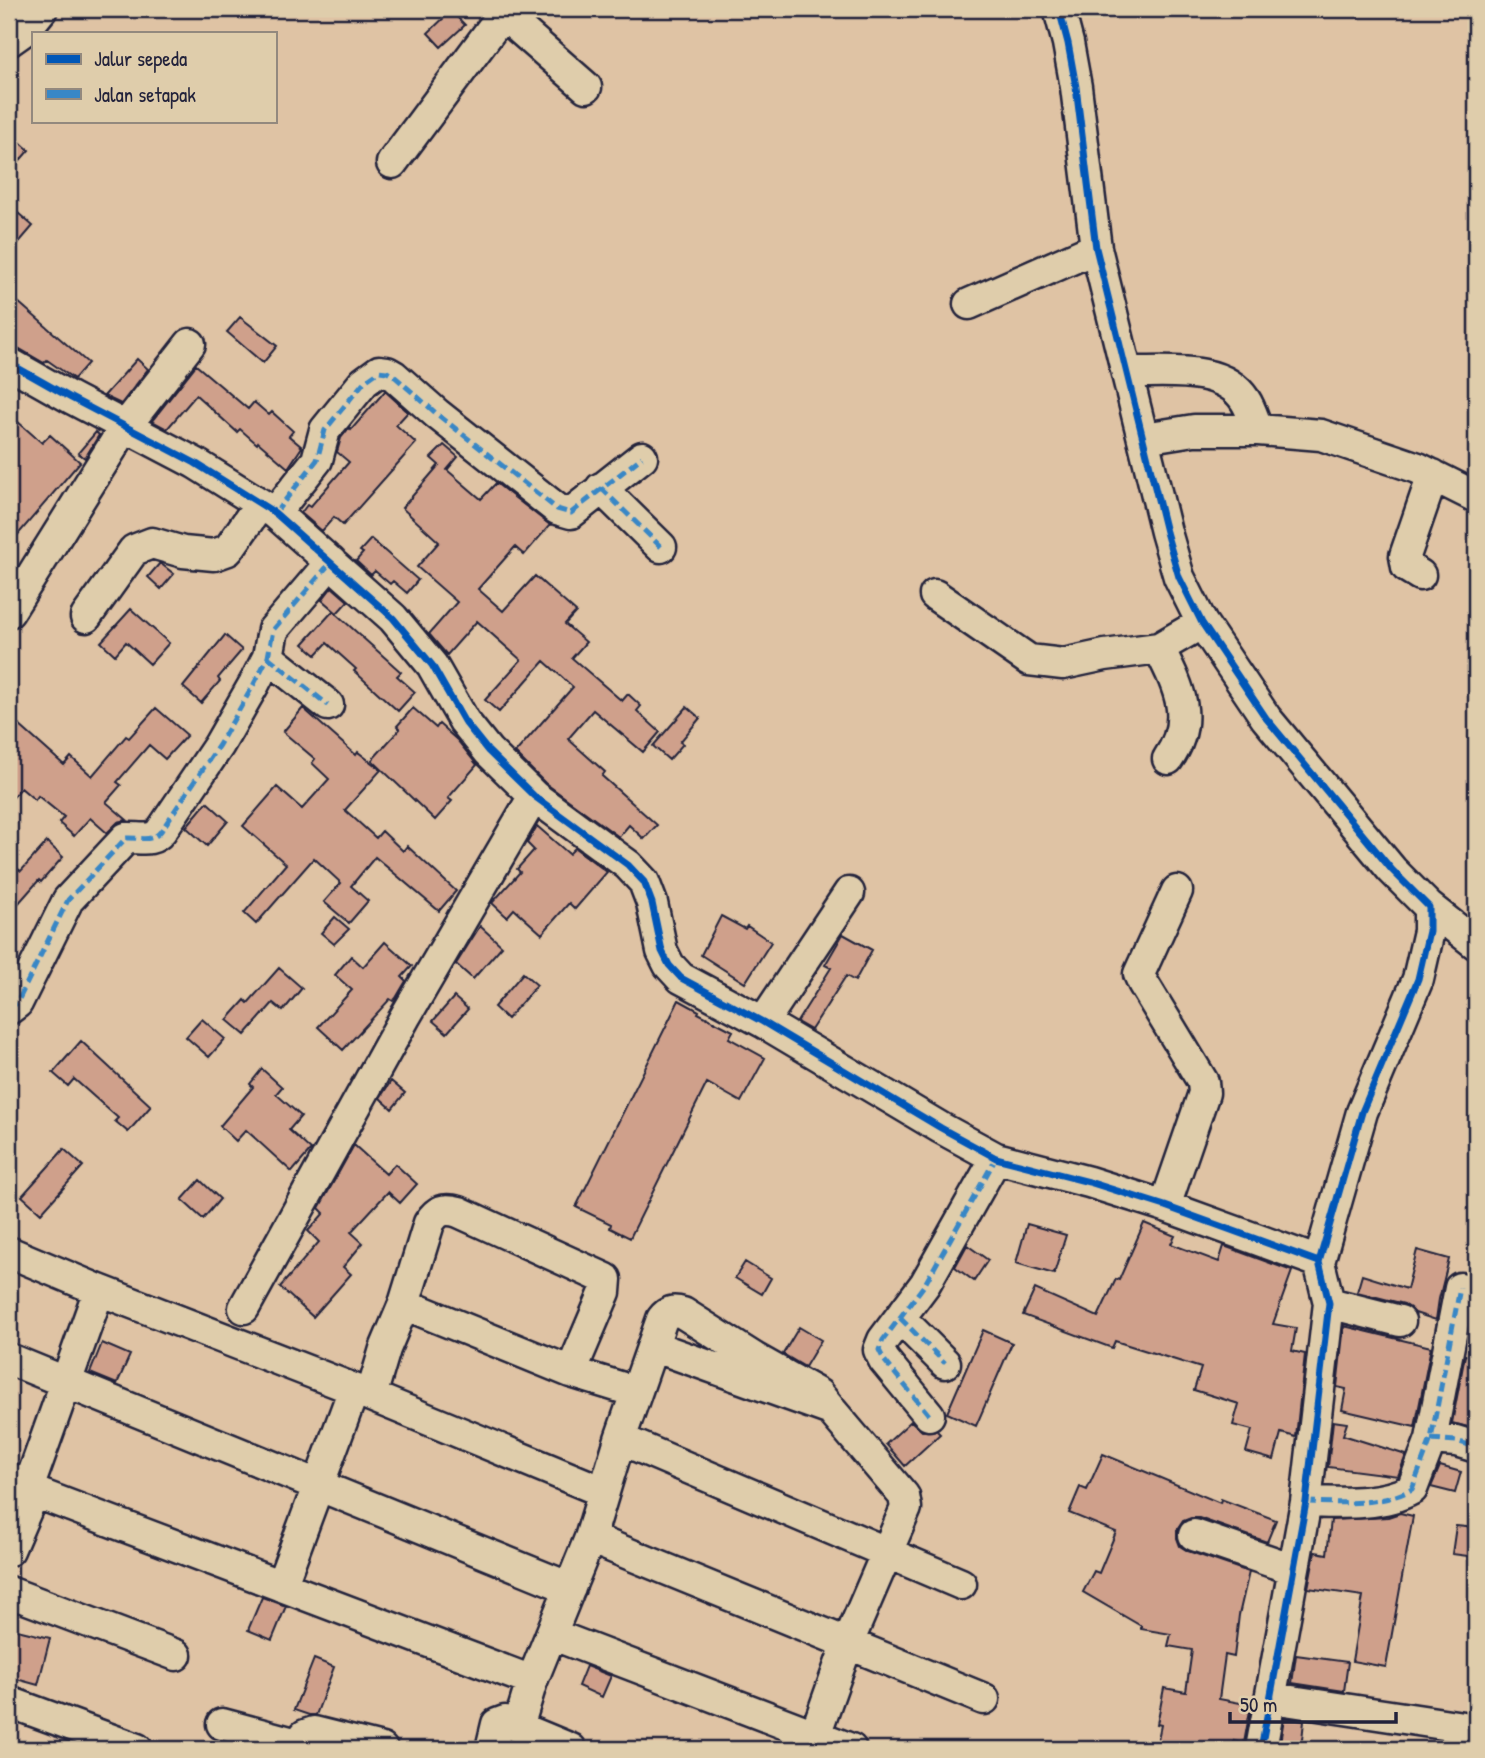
<svg xmlns="http://www.w3.org/2000/svg" width="1485" height="1758" font-family="'Patrick Hand',sans-serif">
  <style>
    .building { fill: #cfa08b; stroke: #22223b; stroke-width: 2 }
    .lines { fill: none; stroke-linecap: round; stroke-linejoin: round }
    .minor-casing { stroke: #22223b; stroke-width: 35 }
    .minor { stroke: #dfcdab; stroke-width: 30 }
    .quiet { stroke: #3887c6; stroke-width: 5; stroke-dasharray: 10 5; stroke-linecap: butt }
    .cycleway-casing { stroke: #dfcdab; stroke-width: 11 }
    .cycleway { stroke: #0057b8; stroke-width: 7 }
  </style>
  <rect width="100%" height="100%" fill="#dfc3a4"/>
  <filter id="ink" filterUnits="userSpaceOnUse"><feTurbulence type="fractalNoise" baseFrequency=".0143" numOctaves="2"/><feDisplacementMap in="SourceGraphic" scale="14" xChannelSelector="R" yChannelSelector="G"/><feConvolveMatrix kernelMatrix="1 2 1 2 8 2 1 2 1" color-interpolation-filters="sRGB"/></filter>
  <g filter="url(#ink)">
    <path class="building" d="M451,11L465,25L441,47L428,33Z
      M9,132L29,150L9,173Z
      M18,213L33,226L9,254V224Z
      M9,294L88,363L74,379L47,360L44,363L18,348L9,346Z
      M240,317L277,346L263,363L227,332Z
      M137,359L148,369L121,404L104,396Z
      M196,365L248,409L254,402L269,415L272,412L293,431L289,436L302,447L288,468L258,442L257,444L240,429L237,432L196,395L167,429L152,421Z
      M385,391L408,412L396,425L416,443L343,525L334,517L322,531L301,513L307,505L310,507L349,462L337,452L341,438L349,428L351,430Z
      M9,414L42,443L50,435L80,462L9,545Z
      M96,432L99,435L85,458L78,453Z
      M444,445L458,457L447,470L481,499L496,483L550,525L524,555L515,547L478,589L503,611L535,576L576,612L565,624L586,642L572,658L622,701L628,694L641,706L637,711L660,732L643,752L593,710L568,739L605,772L602,776L657,825L644,839L629,825L619,837L545,783L515,753L573,687L544,661L499,712L485,700L521,660L477,621L447,655L429,634L457,602L417,567L439,542L402,508L439,465L431,458Z
      M371,539L418,580L407,593L393,581L390,584L375,571L371,575L356,561L363,553L360,551Z
      M160,563L174,574L161,589L148,577Z
      M332,587L348,601L337,613L322,600Z
      M131,609L169,643L150,664L126,642L115,655L101,642Z
      M333,611L401,672L397,676L415,692L398,711L354,671L356,669L327,643L316,655L303,644Z
      M225,635L242,650L218,678L220,681L201,703L183,687Z
      M687,707L700,718L680,742L683,744L669,760L653,746Z
      M156,708L187,735L165,759L149,745L117,782L121,785L106,802L127,820L118,822L107,833L90,818L74,836L59,823L64,817L38,796L35,800L21,788L9,802V716L64,765L71,757L92,776L126,736L129,738Z
      M303,708L356,755L358,752L381,770L345,810L376,838L382,831L403,851L407,846L456,891L439,911L375,857L351,886L368,901L349,923L324,902L341,883L314,858L256,924L244,913L286,864L243,826L277,787L302,809L329,779L312,763L315,759L283,732Z
      M413,708L436,728L439,724L457,740L477,765L448,798L452,801L435,820L372,760L400,729L397,726Z
      M207,802L228,821L207,846L186,827Z
      M537,826L569,854L575,848L607,872L575,909L569,903L542,934L514,909L507,917L492,903L520,872L517,869L534,850L527,843Z
      M47,842L63,857L41,882L39,880L9,914V880L18,869L21,871Z
      M721,916L745,929L747,926L771,942L745,983L701,955Z
      M335,917L349,929L334,944L321,933Z
      M480,926L502,946L473,979L456,964Z
      M843,934L872,950L855,981L846,976L811,1030L797,1022L831,968L825,965Z
      M385,942L412,966L402,977L406,981L396,998L393,1001L390,999L343,1050L318,1027L352,990L335,975L351,956L363,967Z
      M279,968L302,988L283,1011L273,1003L245,1035L227,1020L245,1000L248,1003Z
      M523,973L537,985L507,1019L494,1007Z
      M454,997L468,1009L447,1033L433,1021Z
      M679,1000L699,1011L698,1013L733,1031L729,1038L765,1058L741,1102L707,1083L630,1238L610,1228L611,1224L576,1207Z
      M202,1019L225,1039L209,1057L186,1037Z
      M81,1041L151,1106L128,1132L115,1121L118,1118L74,1079L68,1086L53,1073Z
      M262,1069L282,1087L276,1094L301,1116L289,1130L311,1150L292,1172L246,1130L236,1141L220,1126L253,1087L250,1084Z
      M391,1081L405,1093L392,1109L380,1098Z
      M354,1145L386,1174L395,1164L417,1184L400,1203L388,1192L351,1232L363,1243L343,1267L351,1274L313,1317L280,1287L319,1242L308,1231L324,1213L319,1208Z
      M64,1149L83,1166L41,1213L22,1196Z
      M200,1180L220,1199L203,1219L182,1200Z
      M1144,1223L1175,1236L1171,1244L1219,1262L1224,1246L1292,1271L1273,1324L1296,1328L1292,1351L1305,1354L1296,1437L1281,1433L1274,1460L1246,1452L1252,1430L1233,1425L1239,1404L1194,1390L1201,1368L1115,1341L1112,1348L1023,1315L1035,1289L1098,1317L1116,1279L1119,1280Z
      M1027,1224L1066,1235L1054,1274L1016,1263Z
      M967,1245L988,1260L974,1281L955,1267Z
      M1417,1250L1449,1259L1439,1299L1436,1320L1415,1313L1404,1304L1357,1292L1362,1275L1407,1289Z
      M745,1262L771,1278L762,1294L735,1278Z
      M1474,1310L1476,1311V1332L1470,1330Z
      M1344,1326L1431,1347L1415,1427L1342,1410L1346,1389L1337,1387Z
      M799,1327L821,1340L805,1367L783,1354Z
      M983,1330L1012,1343L976,1426L947,1413Z
      M102,1343L130,1355L117,1384L90,1373Z
      M1465,1355L1476,1357V1429L1452,1423Z
      M911,1421L922,1431L936,1430L940,1434L905,1466L886,1444Z
      M1333,1421L1347,1423L1343,1435L1406,1455L1398,1476L1328,1467Z
      M1103,1454L1220,1503L1221,1499L1276,1520L1267,1542L1199,1518H1191L1183,1521L1177,1530V1538L1180,1546L1188,1551L1249,1572L1239,1615L1234,1657L1225,1655L1219,1699L1251,1705L1244,1743L1234,1741L1233,1749H1156L1161,1725L1157,1724L1164,1688L1186,1692L1192,1650L1168,1646L1171,1634L1141,1629V1626L1083,1592L1094,1571L1099,1573L1116,1532L1069,1513L1080,1487L1087,1490Z
      M1440,1466L1461,1472L1455,1493L1431,1487Z
      M1400,1513L1413,1516L1386,1667L1352,1661L1363,1596L1308,1588L1315,1552L1327,1554L1331,1520L1388,1517Z
      M1456,1526L1476,1528V1557L1452,1554Z
      M262,1597L286,1606L272,1640L248,1630Z
      M9,1628L50,1638L38,1685L9,1677Z
      M1296,1655L1348,1662L1344,1691L1292,1683Z
      M314,1659L334,1667L316,1715H309L294,1710Z
      M586,1666L611,1676L602,1697L578,1686Z
      M1284,1718L1304,1721L1301,1749H1279Z"/>
    <g class="lines">
      <g class="minor-casing">
        <path id="minor" d="M497,9L586,87
          M1059,9L1068,43L1076,87L1096,248L1166,532L1179,577L1202,623L1266,718L1392,870L1429,907V931L1418,979L1362,1112L1319,1262L1329,1303L1306,1502L1261,1749
          M9,41L26,29L42,9
          M392,163L503,14
          M969,304L1096,248
          M9,363L71,398L195,463L275,513L393,618L432,665L464,721L488,751L534,796L628,865L644,882L652,903L662,951L669,965L681,978L763,1022L941,1128L996,1158L1089,1182L1165,1206L1319,1262
          M1128,372C1165,373 1222,364 1245,400C1251,409 1254,421 1258,430
          M1144,438L1194,430H1258L1321,435L1418,468L1476,497
          M601,488L661,547
          M275,513L317,460L325,430L364,382L379,371L387,372L394,376L437,414L557,509L571,513L642,457
          M1420,575L1407,567L1405,556L1433,475
          M935,595L1029,660L1063,664L1105,655L1159,648L1202,623
          M9,612L125,427L190,344
          M86,617L134,550L152,543L183,552L214,555L228,550L260,504
          M1159,648C1178,686 1196,719 1168,759
          M268,657L328,705
          M1429,907L1476,944
          M9,1009L17,1003L68,900L126,838C139,837 152,843 161,831L219,745L254,684L268,657L273,630L331,562
          M763,1022L849,893
          M1165,1206L1204,1093L1203,1082L1143,983L1139,974L1177,891
          M9,1252L99,1290L354,1389L604,1492
          M1329,1303L1400,1321
          M404,1304L571,1372L636,1392
          M244,1308L405,1017L534,796
          M900,1318L945,1363
          M9,1359L570,1588
          M371,1396L385,1349L404,1304L429,1223C437,1210 444,1208 459,1212L606,1279L605,1292L571,1372
          M929,1415L884,1360L879,1350L883,1340L925,1284L996,1158
          M620,1439L961,1584
          M1431,1439L1456,1441L1476,1447
          M9,1478L29,1486L34,1492L532,1681L518,1727L571,1749
          M29,1486L99,1290
          M1306,1502C1339,1503 1382,1506 1412,1489L1431,1439L1460,1288
          M1194,1535L1293,1569
          M590,1538L984,1699
          M9,1550L34,1492
          M281,1586L354,1389
          M9,1592L176,1655
          M551,1634L851,1749
          M532,1681L590,1538L620,1439L662,1319C668,1311 673,1310 683,1313L754,1358L818,1394L831,1410L653,1346
          M1272,1698L1476,1729
          M9,1702L137,1749
          M222,1724L301,1745
          M300,1749L305,1735L314,1732L382,1749
          M491,1749L497,1724L505,1721L518,1727
          M810,1749L847,1645L906,1508L904,1496L831,1410"/>
      </g>
      <use href="#minor" class="minor"/>
      <path class="quiet" d="M601,488L661,547
        M275,513L317,460L325,430L364,382L379,371L387,372L394,376L437,414L557,509L571,513L642,457
        M268,657L328,705
        M9,1009L17,1003L68,900L126,838C139,837 152,843 161,831L219,745L254,684L268,657L273,630L331,562
        M900,1318L945,1363
        M929,1415L884,1360L879,1350L883,1340L925,1284L996,1158
        M1431,1439L1456,1441L1476,1447
        M1306,1502C1339,1503 1382,1506 1412,1489L1431,1439L1460,1288"/>
      <g class="cycleway-casing">
        <path id="cycleway" d="M1059,9L1068,43L1076,87L1096,248L1166,532L1179,577L1202,623L1266,718L1392,870L1429,907V931L1418,979L1362,1112L1319,1262L1329,1303L1306,1502L1261,1749
          M9,363L71,398L195,463L275,513L393,618L432,665L464,721L488,751L534,796L628,865L644,882L652,903L662,951L669,965L681,978L763,1022L941,1128L996,1158L1089,1182L1165,1206L1319,1262"/>
      </g>
      <use href="#cycleway" class="cycleway"/>
    </g>
  </g>
  <rect width="1485" height="1758" fill="none" stroke="#dfcdab" stroke-width="35"/>
  <rect x="18" y="18" width="1450" height="1723" fill="none" stroke="#22223b" stroke-width="2.5" filter="url(#ink)"/>
  <rect x="32" y="32" width="245" height="91" fill="#dfcdab" stroke="#93897e" stroke-width="2"/>
  <rect x="46" y="54" width="35" height="10" fill="#0057b8" stroke="#93897e" stroke-width="2"/>
  <text x="94" y="66" font-size="21" fill="#22223b">Jalur sepeda</text>
  <rect x="46" y="89" width="35" height="10" fill="#3887c6" stroke="#93897e" stroke-width="2"/>
  <text x="94" y="102" font-size="21" fill="#22223b">Jalan setapak</text>
  <path d="M1230 1712v10h166v-10" fill="none" stroke="#22223b" stroke-width="3.5"/>
  <text x="1240" y="1712" font-size="21" fill="#22223b" stroke="#dfcdab" stroke-width="5" paint-order="stroke">50 m</text>
</svg>
